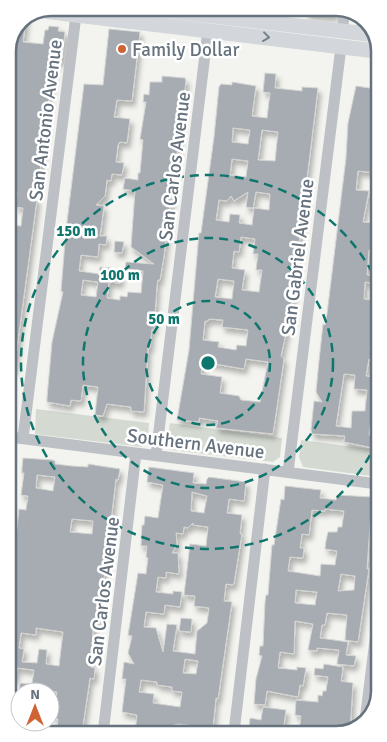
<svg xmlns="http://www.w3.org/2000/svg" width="387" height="742" font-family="Signika,sans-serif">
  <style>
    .green { fill: #d4dad2 }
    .building { fill: #a6acb2; stroke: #d5d5d3; fill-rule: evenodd; filter: url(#shadow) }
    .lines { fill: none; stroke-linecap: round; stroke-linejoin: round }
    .minor { stroke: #bdc0c4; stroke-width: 11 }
    .major { stroke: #d3d7db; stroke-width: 15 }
    .oneway { stroke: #76818c }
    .ring { fill: none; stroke: #0f766e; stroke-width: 2.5; stroke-dasharray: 9 6 }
    .poi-dot { fill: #d06333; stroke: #fff; stroke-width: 2 }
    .labels { text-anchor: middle; stroke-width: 5; stroke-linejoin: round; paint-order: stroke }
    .poi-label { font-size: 19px; fill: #66727e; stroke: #fff; text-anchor: start }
    .street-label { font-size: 19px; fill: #66727e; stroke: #fff }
    .rim { fill: none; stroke: #66727e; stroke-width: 2.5 }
    .centre { fill: #0f766e; stroke: #fff; stroke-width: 2.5 }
    .ring-label { font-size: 15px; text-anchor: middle; font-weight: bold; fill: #0f766e; stroke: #fff; stroke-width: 5; stroke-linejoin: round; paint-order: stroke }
  </style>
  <defs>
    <filter id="shadow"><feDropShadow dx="3" dy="5" stdDeviation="2.5" flood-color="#0004"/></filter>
  </defs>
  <rect width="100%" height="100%" fill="#f3f4f0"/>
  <path class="green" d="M9,404L17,405L14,430H10Z
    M36,409L149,423L148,440L142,447L35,434Z
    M170,423L282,438L280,457L273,462L170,450L167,441Z
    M301,440L378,450V477L303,467L299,457Z"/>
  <path class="building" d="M307,8H336L335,16L306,14Z
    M26,18L23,42L43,44L45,30H48L49,26L59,27L58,31L65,32L61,62L55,61L54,74H52L39,179L35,178L33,198L37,199L14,370H9V274H11L13,255H9L8,225L21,226L23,208L16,207L17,192L8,191L12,143L8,142V117H12L14,102L8,101V65L13,38L21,20Z
    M109,29L140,32L132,101L117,100L114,117L130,119L127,143L120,142L118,145L116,162L124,163L122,175L112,174L111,181L107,180L105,196L96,205L104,206L100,236H107L106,245L99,244L98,257L81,255L79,271L99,274L100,267L111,268V273L121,274L120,283L109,282L107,298L120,300V296L127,297L128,292L141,293L143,271L125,269L126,262L154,264L131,247L135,191L123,189L125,178L138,180V173H140L143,140L140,139L141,133L146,102H143L144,94L149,95L150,82H162V76L185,78L186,81L164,256L160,280H158L157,285L154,330L152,329L150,348L148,347L144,412L131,411V407L107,404L103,416L95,415L98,387L83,385L81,401L71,400L70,406L47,402V398L52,342L63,292L61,291L66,230L84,84L103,85ZM83,280L98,282L96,297L81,295Z
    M265,73L276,74L275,88L302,91V87L318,88L297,261L300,264L296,265L291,311L281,356L284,359L273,434L216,428L218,421L199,418V422L177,420L189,350L199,233H201L214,137L219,87L221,84L232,85V82L256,86L252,116L267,118L270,93L263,92ZM233,128L250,130L248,144L232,142ZM262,130L278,132L275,161L258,160ZM232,159L248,161L246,177L230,175ZM248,192L246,207L253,208L256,192L270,194L269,210L254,208L252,225L239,223L240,215L230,214L229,222L216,220L219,200L227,201L231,196L234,201ZM241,237L255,239L253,254H258L256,270H262L259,292L242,290L245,270L232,268L234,251L239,252ZM218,279L234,281L232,299L215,297ZM209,319L223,320L222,327L248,330L246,346L237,345L236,350L218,347L219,342L203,340L205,321H208ZM246,359L268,362L260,402L241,400L239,396L220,393L222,377L201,374L203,362L244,369Z
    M356,86L376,89L377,173L358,171L356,190L369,191L363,222L377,223V251L369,250L367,275L377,276V284L365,282L364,299L377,301L378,328H373L370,350L378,351V360L369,359L366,376L378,378L376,403H378V412L372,411L369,434L370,436L378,437V449L344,442L345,436L312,434L311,430L314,401L322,402L316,392L319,361L323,324L325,325L327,314L346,158L348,123ZM344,374L355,375L354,389L367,390L365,411H352L351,428L336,426Z
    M115,241L124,242L122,253L114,252Z
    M23,458L52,460L55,461V464L72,466L88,467V464L120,469L118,480L116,479L99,620H96L93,629L91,667L95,668L94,679L90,678L82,732L57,730L58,719L53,718L57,692L42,690V692H19L20,683L32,684L34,670L17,668L15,680H11L10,613H13V600H10V567H13L19,509L26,510L28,496L21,495L24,473H22V468ZM37,475L55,477L53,491L36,488ZM72,519L93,521L92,534L70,532ZM36,628L63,632L59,666L46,664L47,650L39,649L37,663L22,662L24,649L19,648L21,633L36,635Z
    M149,467L194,473L193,483L206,484L207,479L209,477L246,482L244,501L229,499L227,513L242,515L240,534H242L234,583L233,585L226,584L224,601L232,602L218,699L216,698L213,728L178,724L174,725L173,733H135L137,715L122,712L126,679H122L124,662L134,664L128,653L132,636L128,635L130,623L138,573L146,574L148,558L146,557L147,546H141L142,525H144L145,516L158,518L163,485L147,482ZM192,492L207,496L204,513L191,511ZM193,523V525L208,527L206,546L190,544L184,595L195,596L194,606L209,608L207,623L197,631L195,654L173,651L177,625L167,624L163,652L156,628L144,627L146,612L164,614L165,605L180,607L182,592L173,591V594L156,592L158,577L166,578V572L179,574L178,553H172L177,545L176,533L183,534L184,527L188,528ZM185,659L198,661L196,674L183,673ZM141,680L157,682V685L172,687V691L182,692L180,707L153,703L154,694L139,692Z
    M285,486L321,490L320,498L336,500L337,495L372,497L367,569H369L358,642L345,640L347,615L327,613L325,625H322L320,638L348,642L346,655L356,656L354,666L337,664L339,650L317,648V651L308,650L313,624L295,621L294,654L280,652L278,668L297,670V667L306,668L303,686L300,685L298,697L267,691L265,705L254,704L256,679L262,656L259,655L260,646H263L265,602L266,595H268L272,545H274L281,499L284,500ZM325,509L344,511L342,527H338L337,532H328L326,541L325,549L337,551L335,565L321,564L320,576L288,571L290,557L303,558L304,548H300L302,534L309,535L312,510L325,511ZM341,574L355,576L354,590L338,591ZM296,590L317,592L315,605L295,603Z
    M181,618L192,619L191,632L179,631Z
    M324,664L343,667L341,681L353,683L350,731L308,728V732H299L301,716L295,715L296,700L318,702V695L322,696L323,691H326L328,677L314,675L315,668L323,669Z
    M12,692L20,693L18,717L11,707Z
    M263,707L286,710L283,732H270V729L257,728L256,732L249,731L250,718L261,720Z"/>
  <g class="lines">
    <path class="minor" d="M342,31L345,10
      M10,437L378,484
      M23,438L76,15
      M10,449L11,437
      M156,455L208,30
      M288,472L341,47
      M365,721L379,608
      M234,732L265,469
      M103,734L136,453"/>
    <path class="major" d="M145,8L376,35
      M43,11L376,51"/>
  </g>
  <defs><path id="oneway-chevron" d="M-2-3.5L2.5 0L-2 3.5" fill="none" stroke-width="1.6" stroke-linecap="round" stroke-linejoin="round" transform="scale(1.25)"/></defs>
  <use class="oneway" href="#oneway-chevron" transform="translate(266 37) rotate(7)"/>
  <g class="ring">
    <circle cx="208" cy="363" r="62"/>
    <circle cx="208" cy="363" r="125"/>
    <path d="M377 442A187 187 0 1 1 377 282"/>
  </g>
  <circle class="poi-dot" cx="122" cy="49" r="5"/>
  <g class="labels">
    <g class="poi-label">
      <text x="132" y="56">Family Dollar</text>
    </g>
    <g class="street-label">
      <text transform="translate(45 120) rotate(-83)" y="7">San Antonio Avenue</text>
      <text transform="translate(174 166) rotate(-83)" y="7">San Carlos Avenue</text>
      <text transform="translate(297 257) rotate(-83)" y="7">San Gabriel Avenue</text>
      <text transform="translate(196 443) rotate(7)" y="7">Southern Avenue</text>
      <text transform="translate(103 591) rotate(-83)" y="7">San Carlos Avenue</text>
    </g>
  </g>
  <path d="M0 0H387V742H0ZM51 16H336A35 35 0 0 1 371 51V691A35 35 0 0 1 336 726H51A35 35 0 0 1 16 691V51A35 35 0 0 1 51 16Z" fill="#fff" fill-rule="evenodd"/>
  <path class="rim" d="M51 16H336A35 35 0 0 1 371 51V691A35 35 0 0 1 336 726H51A35 35 0 0 1 16 691V51A35 35 0 0 1 51 16Z"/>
  <circle cx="208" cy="363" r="8" class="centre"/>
  <g class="ring-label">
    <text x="76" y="236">150 m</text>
    <text x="120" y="280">100 m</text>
    <text x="164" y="324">50 m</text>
  </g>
  <g transform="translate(35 707)"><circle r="24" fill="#ffffff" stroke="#c2c7cb"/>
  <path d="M0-4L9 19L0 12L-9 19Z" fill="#d06333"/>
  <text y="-8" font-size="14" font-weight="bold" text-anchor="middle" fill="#66727e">N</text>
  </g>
</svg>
